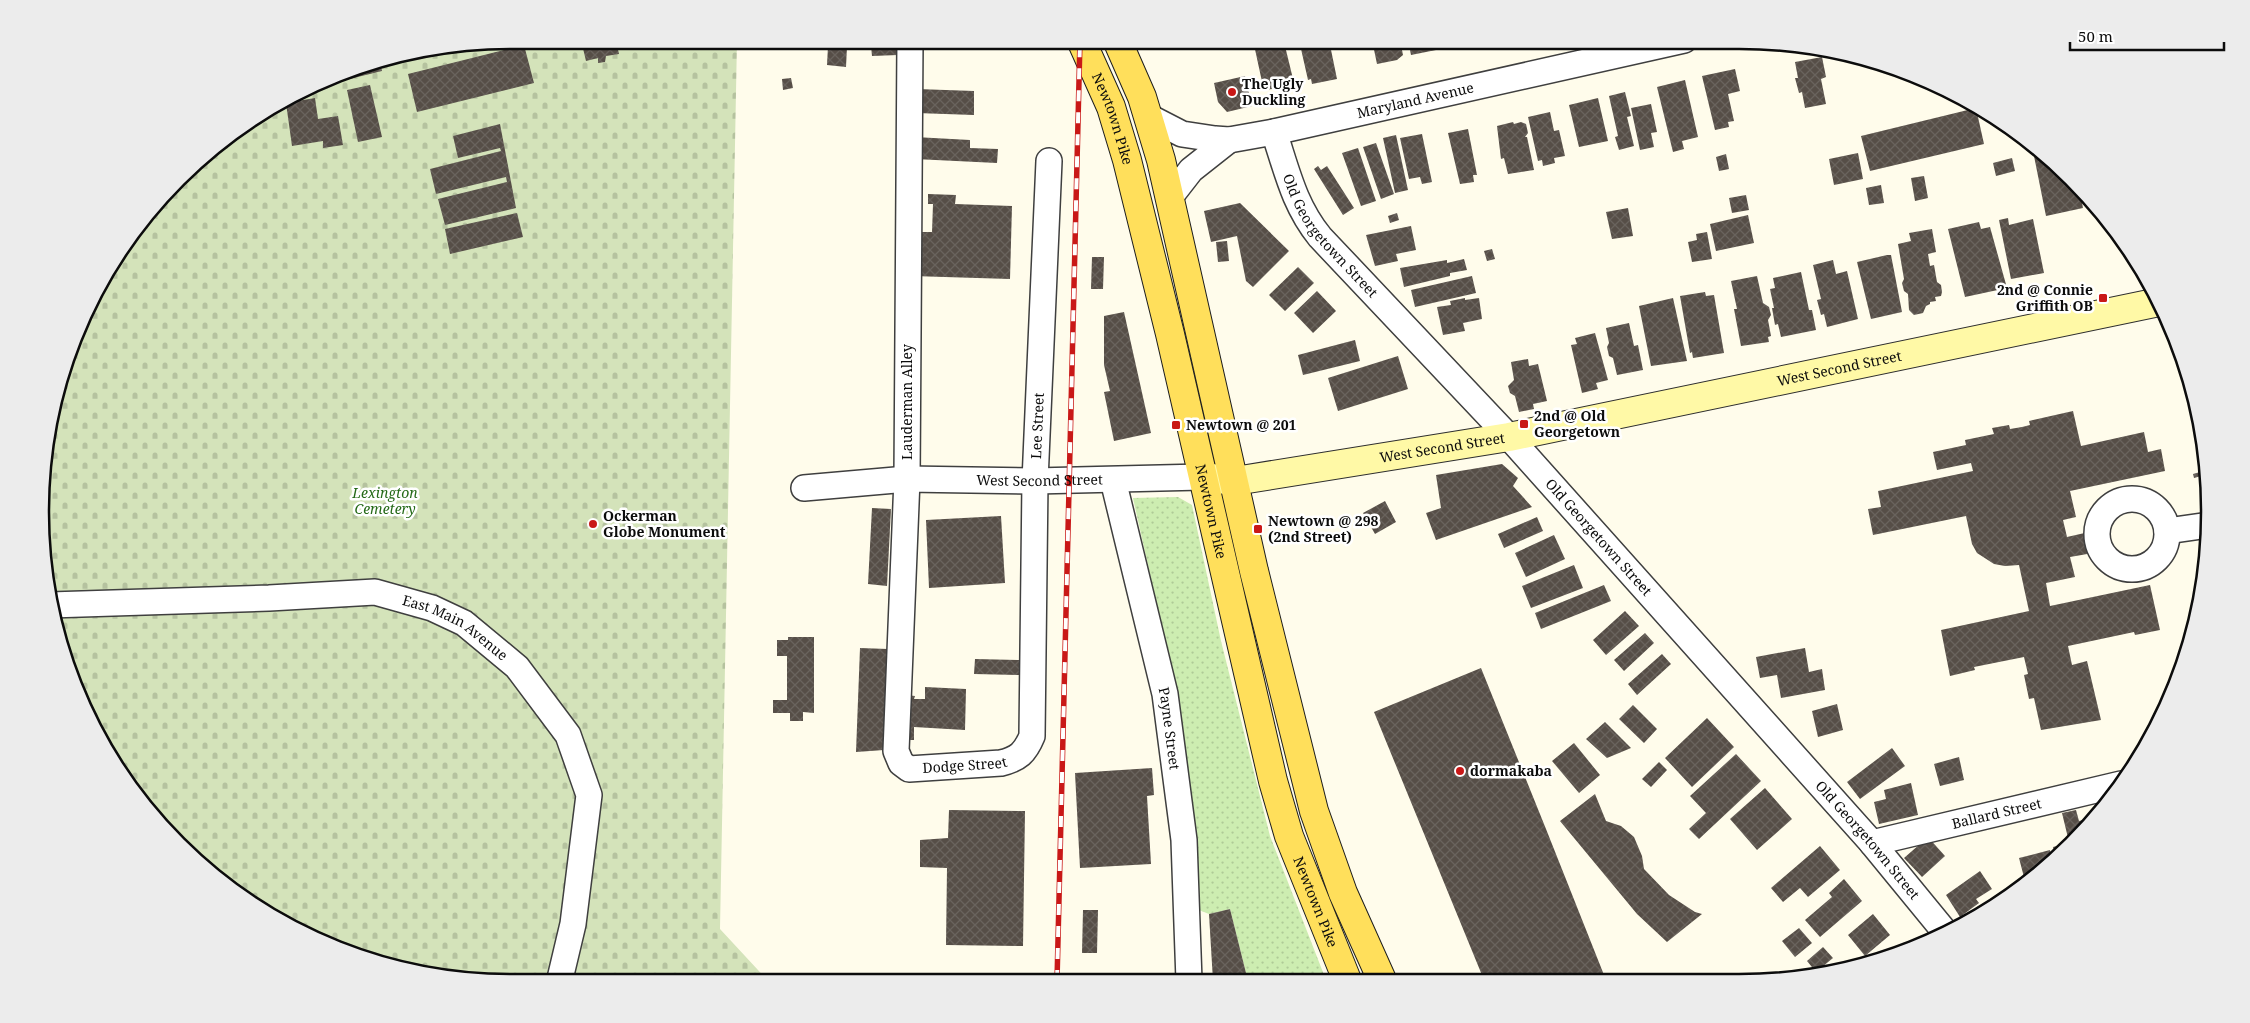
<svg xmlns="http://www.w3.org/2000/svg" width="2250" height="1023" font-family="'Noto Serif',serif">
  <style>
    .grass { fill: url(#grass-dots) }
    .cemetery { fill: url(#cemetery-stones) }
    .building { fill: url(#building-cross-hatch) }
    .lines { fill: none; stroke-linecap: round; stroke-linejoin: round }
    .street-casing { stroke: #3f3f3f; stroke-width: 28 }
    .secondary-casing { stroke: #2e2e2e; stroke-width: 30 }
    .primary-casing { stroke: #1d1d1d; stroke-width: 30 }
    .street { stroke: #fff; stroke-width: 25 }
    .secondary { stroke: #fff9a6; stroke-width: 28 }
    .primary { stroke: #ffdf5b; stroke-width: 28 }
    .rail-casing { stroke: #c91817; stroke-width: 5.5 }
    .rail { stroke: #fff; stroke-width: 4; stroke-dasharray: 11; stroke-linecap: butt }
    .poi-dot { fill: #c91817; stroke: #fff; stroke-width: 2 }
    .labels { text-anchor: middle; stroke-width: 5; stroke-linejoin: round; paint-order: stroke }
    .poi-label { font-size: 14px; font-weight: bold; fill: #0c0c0c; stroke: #fff; text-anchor: start }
    .street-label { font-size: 14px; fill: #0c0c0c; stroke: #fff }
    .park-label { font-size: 14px; font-style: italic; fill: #246917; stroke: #fff }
    .rim { fill: none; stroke: #0c0c0c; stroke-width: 2.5 }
  </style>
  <defs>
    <pattern id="grass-dots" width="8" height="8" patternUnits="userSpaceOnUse" patternTransform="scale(1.25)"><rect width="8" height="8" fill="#cdedb1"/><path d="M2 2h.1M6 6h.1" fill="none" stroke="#afca97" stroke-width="1.8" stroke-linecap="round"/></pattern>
    <pattern id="cemetery-stones" width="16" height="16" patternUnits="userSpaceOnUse" patternTransform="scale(1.25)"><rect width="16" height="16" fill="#d4e3ba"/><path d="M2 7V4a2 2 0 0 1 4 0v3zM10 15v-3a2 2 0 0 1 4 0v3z" fill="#b5c29f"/></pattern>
    <pattern id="building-cross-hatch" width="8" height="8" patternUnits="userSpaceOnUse" patternTransform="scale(1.25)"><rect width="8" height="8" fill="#564e47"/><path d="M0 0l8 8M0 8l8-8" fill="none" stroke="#69635d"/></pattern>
  </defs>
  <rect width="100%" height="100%" fill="#fffceb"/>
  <path class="grass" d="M1178,497L1192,505L1221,641L1270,836L1326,980L1248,981L1230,909L1209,914L1199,910L1196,855L1181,713L1133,498Z"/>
  <path class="cemetery" d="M512,40H737L720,929L769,982L511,983L419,974L331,947L201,866L103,747L49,603L40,511L49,420L103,276L201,157L276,103L360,65Z"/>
  <path class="building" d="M581,40H616L619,54L606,56L605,62L598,63V58L586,61Z
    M876,40H902L898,55L872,56L871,46H880Z
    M921,40H1036V46L921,44Z
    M1253,40H1278L1280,47L1285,46L1294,83L1264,91Z
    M1299,40H1329L1337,79L1312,84L1311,79L1308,80Z
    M1372,40H1400L1403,55L1397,60L1377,64Z
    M1408,40H1440L1441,49L1411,55Z
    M1443,40H1463L1464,43L1445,47Z
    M524,45L534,83L417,112L408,74Z
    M828,46L847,47L846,67L827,65Z
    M1822,57L1826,77L1821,79L1826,104L1805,108L1802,92L1799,93L1795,78H1798L1795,62Z
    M380,62L382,71L325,85L324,81L360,65Z
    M1735,69L1740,91L1728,94L1734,121L1728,122L1729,127L1715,130L1702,76Z
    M1245,76L1252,106L1227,112L1218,102L1214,83Z
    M791,78L793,88L783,90L782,79Z
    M1685,80L1698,137L1682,141L1684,149L1673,152L1657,87Z
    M370,85L382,137L358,142L347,90Z
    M917,89L974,91V115L916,113Z
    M1625,92L1631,116L1627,117L1634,146L1619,150L1615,137L1618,136L1609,96Z
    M315,98L318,119L338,116L343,145L323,148V141L292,146L286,103Z
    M1598,98L1608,141L1579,147L1569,105Z
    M1651,104L1657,132L1651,133L1654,147L1640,150L1631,108Z
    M1976,108L1984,144L1870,171L1861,136Z
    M1550,112L1554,131L1559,130L1565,156L1554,158L1555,163L1543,166L1542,160L1538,161L1528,117Z
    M1513,122L1514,124L1521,122L1526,124L1528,133L1525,137H1527L1534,170L1508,174L1504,158L1501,159L1497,126Z
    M500,124L516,208L445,225L438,199L507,182L506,177L436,194L430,169L501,151L500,148L458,158L453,136Z
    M1468,129L1477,175H1473L1474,182L1460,184L1448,133Z
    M1422,134L1432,182L1422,184L1420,177L1409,179L1400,138Z
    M1396,135L1408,190L1395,193L1383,138Z
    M915,137L970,140V148L998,149L997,163L915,159Z
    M1376,143L1394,194L1381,199L1363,147Z
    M2032,146L2072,178L2079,187L2083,208L2046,216Z
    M1358,148L1376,201L1361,206L1342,153Z
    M1858,153L1863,179L1834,185L1829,159Z
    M1726,154L1729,169L1719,171L1716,157Z
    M2012,158L2015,171L1996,176L1993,163Z
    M1318,166L1321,170L1327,166L1354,208L1343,215L1314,169Z
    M1924,176L1928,198L1915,201L1911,178Z
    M1881,185L1884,203L1869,205L1866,188Z
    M928,194L956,195L955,204L1012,206L1010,279L912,276L913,232H932L933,204H928Z
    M1746,195L1749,210L1732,213L1729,198Z
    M1240,203L1289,251L1253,287L1246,281L1237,236L1211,242L1204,211Z
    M1628,208L1633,236L1612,239L1606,212Z
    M517,213L523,237L450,254L445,229Z
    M1397,213L1399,220L1390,223L1388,216Z
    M1748,215L1754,243L1716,251L1710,224Z
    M2008,218L2009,225L2033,219L2044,273L2011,279L1999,220Z
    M1979,222L1981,229L1990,227L2007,288L1965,297L1948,229Z
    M1411,226L1416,250L1396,254L1398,261L1375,266L1366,235Z
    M1932,229L1936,252L1928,254L1930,266L1934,265L1937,282L1941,285L1942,292L1941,296L1935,297L1936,301L1930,302V304L1926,306L1923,313L1914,315L1909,310L1908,294L1904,291L1902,283L1904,279L1898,244L1911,241L1909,233Z
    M1707,232L1712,259L1692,262L1688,242L1697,240L1696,234Z
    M1227,241L1229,261L1218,262L1216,242Z
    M1492,249L1495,259L1487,261L1484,251Z
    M1887,255H1891L1902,312L1871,319L1857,262Z
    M1092,257H1104L1103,289H1091Z
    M1464,259L1467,270L1450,273V276L1404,287L1400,268L1447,260V263Z
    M1833,260L1836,274L1847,271L1858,319L1827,327L1824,314L1821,315L1817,300L1821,299L1813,265Z
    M1298,267L1314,283L1285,311L1269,295Z
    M1801,272L1809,310H1812L1816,330L1781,337L1778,324L1775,325L1772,308H1774L1770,289L1775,288L1773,278Z
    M1472,276L1476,293L1415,307L1411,290Z
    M1757,276L1763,303L1769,307L1771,315L1768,320L1771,336L1768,337L1769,342L1741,346L1734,309H1737L1731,281Z
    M1317,291L1336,311L1313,333L1294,313Z
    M1705,292L1706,296L1714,295L1724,353L1693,358L1692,352L1690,353L1680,296Z
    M1465,298V300L1479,298L1482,319L1463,323L1465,331L1443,335L1437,307L1451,305L1450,301Z
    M1673,298L1687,361L1651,366L1639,306Z
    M1124,312L1151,433L1114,441L1104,392L1110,391L1104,365V316Z
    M1629,323L1634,346L1638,345L1643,370L1617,375L1613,358L1609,356L1607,347L1609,343L1606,328Z
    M1595,333L1608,380L1596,383L1598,389L1582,393L1571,345L1577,344L1575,338Z
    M1355,340L1360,361L1303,375L1298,355Z
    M1398,356L1408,389L1338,411L1328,378Z
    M1528,359L1529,366L1538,364L1547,401L1533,404L1534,409L1519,412L1515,396L1510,393L1508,386L1514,380L1511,362Z
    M2073,411L2081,446L2144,432L2148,452L2161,449L2165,471L2070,491L2076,517L2063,520L2067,537L2089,532L2093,553L2070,557L2075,577L2046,583L2050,606L2150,585L2160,630L2135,635L2134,632L2068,646L2072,665L2087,661L2101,720L2041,730L2034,698L2029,699L2024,675L2028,674L2024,657L1974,667L1975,670L1950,676L1941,630L2029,611L2019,565L2005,566L1994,564L1977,553L1972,544L1966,516L1873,535L1868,509L1881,507L1878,491L1973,471L1971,463L1937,470L1933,452L1966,445L1965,440L1994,434L1992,428L2009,425L2010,429L2022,427L2030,425L2029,421Z
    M1502,464L1518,478L1513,486L1532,507L1436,540L1426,513L1441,508L1436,475Z
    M2200,472L2201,476L2194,478L2193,474Z
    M1385,501L1396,522L1375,534L1363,513Z
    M872,508L891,509L887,586L868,584Z
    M1001,516L1005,583L929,588L926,520Z
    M1537,517L1543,531L1504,548L1498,534Z
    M1554,535L1565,559L1526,577L1515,553Z
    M1574,565L1583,588L1531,608L1522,586Z
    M1604,585L1611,601L1541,629L1535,613Z
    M1625,611L1639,626L1606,655L1593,640Z
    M1645,633L1654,643L1624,671L1614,660Z
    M788,637H814V713L803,712V721H790V713H773V700H787V656H777V640H788Z
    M860,648L888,649L884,750L856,752Z
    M1805,648L1809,672L1822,669L1825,690L1781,698L1777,675L1760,678L1756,657Z
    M1662,654L1671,664L1637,695L1628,684Z
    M975,659L1021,660V675L974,674Z
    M1481,668L1546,829L1606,980H1484L1374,712Z
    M925,687L966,689L965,730L914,727V740H905L906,695L915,696L914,699H925Z
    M1837,704L1843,730L1818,737L1812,711Z
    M1633,705L1657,729L1644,743L1619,719Z
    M1707,718L1734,747L1692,787L1665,758Z
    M1605,722L1631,748L1607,758L1586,739Z
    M1574,743L1600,775L1579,793L1552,761Z
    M1892,748L1905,766L1860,799L1847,782Z
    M1736,754L1761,781L1699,839L1689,829L1706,813L1690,796Z
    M1959,757L1964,780L1940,786L1934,764Z
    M1659,762L1667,770L1651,787L1642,779Z
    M1152,768L1154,795L1147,796L1151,864L1080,868L1075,773Z
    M1911,783L1918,815L1879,824L1874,802L1886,799L1884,790Z
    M1765,788L1792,819L1757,850L1730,819Z
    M1595,794L1606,821L1621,826L1634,837L1642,856L1644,869L1669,895L1695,912L1702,914L1667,942L1637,914L1560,821Z
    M949,810L1025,811L1023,946L946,945L947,868L920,867V840L948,838Z
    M2076,810L2079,821L2094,817L2069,842L2062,813Z
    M1928,837L1945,856L1922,877L1904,858Z
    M2068,843L2064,848L2055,856L2053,847Z
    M1820,846L1840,870L1808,897L1800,888L1783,902L1771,888Z
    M2050,850L2052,859L2026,885L2019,858Z
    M1980,871L1992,889L1976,899L1979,903L1960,917L1946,895Z
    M1844,879L1862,901L1820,937L1805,920L1832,897L1829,893Z
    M1230,909L1248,981H1213L1209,914Z
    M1083,910H1098L1097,953H1082Z
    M1873,914L1890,935L1865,956L1848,935Z
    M1799,928L1812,943L1795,957L1782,941Z
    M1823,947L1833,958L1816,972L1807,961Z"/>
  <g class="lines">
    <g class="street-casing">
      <g id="street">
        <path id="s1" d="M910,40L907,479L896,751L901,763L909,769L1001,763C1018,759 1025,753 1032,736L1035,481L1049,161"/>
        <path id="s2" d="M1149,117L1182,134L1215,139L1229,140L1274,132L1684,40"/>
        <path id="s3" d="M1274,132C1287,171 1294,205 1320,237L1509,437L1872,843L1945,932"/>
        <path d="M1170,197L1191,170L1229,140"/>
        <path id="s4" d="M1113,480L1165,694L1184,840L1189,981"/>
        <path id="s5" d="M804,488L907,479L1035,481L1202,477"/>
        <circle cx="2132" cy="534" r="35"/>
        <path d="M2167,531L2209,525"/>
        <path id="s6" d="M50,605L269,598L375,592L432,608L464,623L517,667L568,735L589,795L573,924L559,983"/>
        <path id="s7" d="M1872,843L2121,784"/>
      </g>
    </g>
    <g class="secondary-casing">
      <g id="secondary">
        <path id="s8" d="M1211,478L1235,481L1509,437L2159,302"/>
      </g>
    </g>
    <g class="primary-casing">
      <g id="primary">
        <path id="s9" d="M1081,40L1111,107L1127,160L1170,334L1273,781L1289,836L1347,980"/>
        <path d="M1117,40L1142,97L1161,160L1254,571L1314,811L1343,893L1382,980"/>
      </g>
    </g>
    <use href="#street" class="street"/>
    <use href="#secondary" class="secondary"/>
    <use href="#primary" class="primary"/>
    <g class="rail-casing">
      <path id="rail" d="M1057,981L1080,40"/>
    </g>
    <use href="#rail" class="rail"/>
  </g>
  <g class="poi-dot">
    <circle cx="1232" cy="92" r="5"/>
    <rect x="2098" y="293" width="10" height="10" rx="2.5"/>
    <rect x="1519" y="419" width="10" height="10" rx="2.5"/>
    <rect x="1171" y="420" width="10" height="10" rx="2.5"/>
    <circle cx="593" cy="524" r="5"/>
    <rect x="1253" y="524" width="10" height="10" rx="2.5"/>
    <circle cx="1460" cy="771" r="5"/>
  </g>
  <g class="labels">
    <g class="poi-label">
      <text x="1242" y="89">The Ugly<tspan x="1242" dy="16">Duckling</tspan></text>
      <text x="2093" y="295" text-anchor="end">2nd @ Connie<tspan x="2093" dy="16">Griffith OB</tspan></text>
      <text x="1534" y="421">2nd @ Old<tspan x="1534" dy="16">Georgetown</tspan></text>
      <text x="1186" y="430">Newtown @ 201</text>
      <text x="603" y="521">Ockerman<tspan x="603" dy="16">Globe Monument</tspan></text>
      <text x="1268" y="526">Newtown @ 298<tspan x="1268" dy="16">(2nd Street)</tspan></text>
      <text x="1470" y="776">dormakaba</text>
    </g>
    <g class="street-label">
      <text dy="5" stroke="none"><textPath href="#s2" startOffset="275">Maryland Avenue</textPath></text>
      <text dy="5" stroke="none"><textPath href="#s9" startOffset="85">Newtown Pike</textPath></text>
      <text dy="5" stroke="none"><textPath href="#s3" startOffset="120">Old Georgetown Street</textPath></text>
      <text dy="5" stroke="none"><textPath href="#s8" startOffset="639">West Second Street</textPath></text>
      <text transform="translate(907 402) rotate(-90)" y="5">Lauderman Alley</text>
      <text dy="5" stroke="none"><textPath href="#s1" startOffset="1180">Lee Street</textPath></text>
      <text dy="5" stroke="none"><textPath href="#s8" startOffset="234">West Second Street</textPath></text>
      <text dy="5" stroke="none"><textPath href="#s5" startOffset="236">West Second Street</textPath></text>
      <text dy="5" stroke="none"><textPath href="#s9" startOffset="490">Newtown Pike</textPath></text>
      <text dy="5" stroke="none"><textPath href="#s3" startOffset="525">Old Georgetown Street</textPath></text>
      <text dy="5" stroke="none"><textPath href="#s6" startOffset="414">East Main Avenue</textPath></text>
      <text dy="5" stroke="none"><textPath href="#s4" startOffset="255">Payne Street</textPath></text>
      <text dy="5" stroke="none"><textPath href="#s1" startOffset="790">Dodge Street</textPath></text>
      <text dy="5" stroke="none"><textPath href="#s7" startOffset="128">Ballard Street</textPath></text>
      <text dy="5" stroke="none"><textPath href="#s3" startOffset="930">Old Georgetown Street</textPath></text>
      <text dy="5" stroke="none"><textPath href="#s9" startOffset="895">Newtown Pike</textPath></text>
    </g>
    <g class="park-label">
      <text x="385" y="498">Lexington<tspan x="385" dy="16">Cemetery</tspan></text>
    </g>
  </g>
  <path d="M0 0H2250V1023H0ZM511 49H1739A462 462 0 0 1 2201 511V512A462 462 0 0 1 1739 974H511A462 462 0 0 1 49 512V511A462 462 0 0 1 511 49Z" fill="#ececec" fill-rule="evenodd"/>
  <path class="rim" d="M511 49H1739A462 462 0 0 1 2201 511V512A462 462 0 0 1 1739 974H511A462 462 0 0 1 49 512V511A462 462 0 0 1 511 49Z"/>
  <path d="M2070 42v8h154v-8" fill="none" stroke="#0c0c0c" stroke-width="2.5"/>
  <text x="2078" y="42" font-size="15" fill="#0c0c0c" stroke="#ffffff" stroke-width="4" paint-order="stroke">50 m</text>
</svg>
